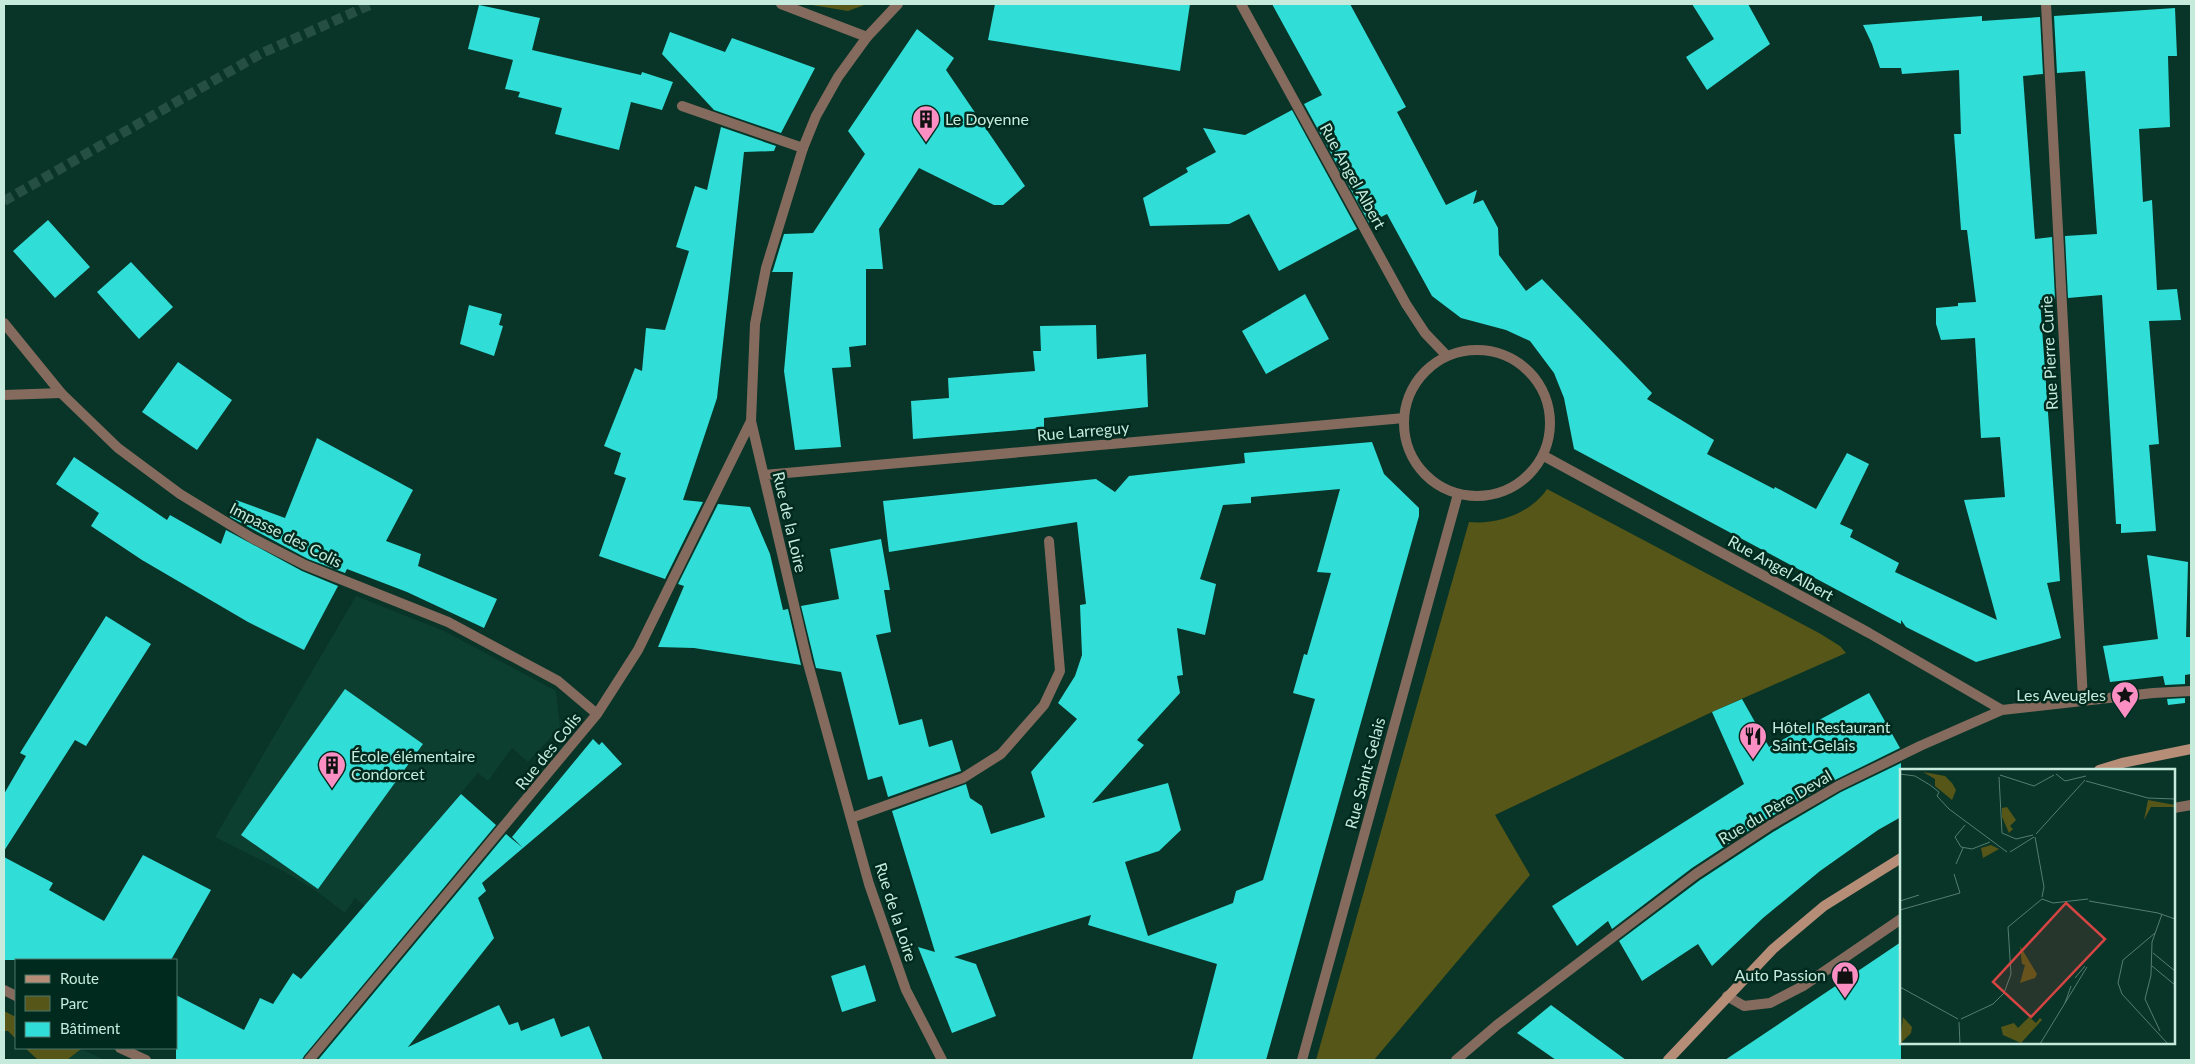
<svg xmlns="http://www.w3.org/2000/svg" width="2195" height="1064" font-family="Lato,sans-serif">
  <style>
    .built { fill: #0d3f31 }
    .green { fill: #555617 }
    .building { fill: #30ded7; fill-rule: evenodd }
    .lines { fill: none; stroke-linecap: round; stroke-linejoin: round }
    .secondary-tunnel { stroke: #254f43; stroke-width: 10; stroke-dasharray: 10 5; stroke-linecap: butt }
    .lane { stroke: #846b5d; stroke-width: 10 }
    .street { stroke: #846b5d; stroke-width: 10 }
    .secondary { stroke: #b68e78; stroke-width: 10 }
    .labels { text-anchor: middle; stroke-width: 5; stroke-linejoin: round; paint-order: stroke }
    .poi-label { font-size: 16px; fill: #c6ebdd; stroke: #002a1e; text-anchor: start }
    .street-label { font-size: 16px; fill: #c6ebdd; stroke: #002a1e }
    .inset-road { fill: none; stroke: #557d70; stroke-width: 1 }
    .view { fill: #d44543; fill-opacity: 0.15; stroke: #d44543; stroke-width: 2.5 }
    .inset-edge { fill: none; stroke: #c6ebdd; stroke-width: 2.5 }
  </style>
  <rect width="100%" height="100%" fill="#093428"/>
  <path class="built" d="M356,596L444,631L556,691L560,727L528,762L512,748L488,781L478,773L365,906L355,898L345,913L315,890L283,871L215,837Z
    M81,1049L105,1060H67Z"/>
  <path class="green" d="M806,4H867L848,11Z
    M1547,489L1819,633L1840,646L1846,653L1712,712L1495,815L1530,875L1374,1060H1316L1469,522C1497,525 1531,513 1547,489Z
    M4,1011L16,1017V1039L8,1031H4Z
    M25,1048H79L81,1049L67,1060H38Z"/>
  <path class="building" d="M995,4H1190L1180,71L988,40Z
    M1272,4H1350L1406,107L1397,112L1446,205L1477,190L1473,204L1483,200L1498,228L1499,255L1526,291L1542,279L1652,393L1647,399L1714,440L1707,454L1774,489L1775,487L1816,509L1847,453L1869,464L1840,524L1853,530L1850,537L1899,563L1895,572L1997,620L1964,500L2005,497L2000,437L1981,438L1975,338L1941,340L1936,324V308L1958,306V303L1976,302L1967,230H1961L1954,134H1961L1959,70L1902,74L1901,68H1880L1872,44L1863,25L1982,16V21L2040,17L2043,74L2023,76L2035,239L2052,237L2055,299L2040,300L2060,581L2047,583L2061,638L1976,662L1906,627L1901,620V624L1574,449L1564,398L1554,373L1530,341L1506,330L1461,318L1432,296L1387,214L1369,223L1304,104L1322,95Z
    M1692,4H1748L1770,44L1707,90L1686,57L1714,39Z
    M479,5L540,18L532,50L641,75L642,72L673,82L662,110L631,102L619,150L555,134L562,108L518,97L520,92L505,89L513,60L468,49Z
    M2175,8L2177,56H2168L2170,127L2139,129L2143,202L2152,200L2157,290L2177,289L2181,320L2149,321L2159,444L2149,445L2156,531L2121,533V524H2116L2102,295L2068,298L2065,236L2097,234L2085,71L2057,73L2054,16Z
    M917,29L954,58L946,70L1025,186L1003,205H994L919,168L879,229L883,269H866V345L849,347L851,367L832,368L841,447L795,450L784,371L793,272H772L773,270L784,234L813,233L865,154L848,131Z
    M670,32L725,52L732,38L815,68L781,133L714,110L662,54Z
    M1292,110L1357,229L1279,271L1249,214L1229,224L1150,226L1143,198L1188,172L1186,168L1216,152L1203,128L1245,135Z
    M721,127L776,146L774,151L744,152L717,398L683,500L703,502L665,579L599,556L626,478L614,474L621,453L604,446L635,368L642,371L646,328L665,330L689,251L676,247L695,186L707,190Z
    M48,220L90,267L55,298L13,251Z
    M131,262L173,307L139,339L97,292Z
    M1305,294L1329,339L1266,374L1242,331Z
    M469,305L502,314L499,325L503,326L494,356L460,344Z
    M1096,325L1097,359L1146,354L1148,407L1044,418V428L913,439L911,401L949,398L948,378L1035,371L1033,351H1041L1040,326Z
    M178,362L232,400L197,450L142,412Z
    M317,438L413,490L386,541L421,554L418,566L497,599L484,628L407,592L347,569L345,573L308,559L230,517L236,500L285,518Z
    M1372,442L1384,474L1419,508V516L1266,1060H1192L1217,964L1088,925L1091,915L954,957L976,964L996,1016L952,1033L918,947L935,952L892,811L966,784L970,798L982,806L991,834L1045,817L1031,772L1077,719L1058,703L1075,676L1082,655L1080,605L1086,604L1077,522L889,552L883,501L1096,479L1115,492L1129,476L1245,463L1244,453ZM1340,489L1317,572L1331,573L1307,655L1304,654L1293,693L1315,699L1263,880L1236,891L1233,903L1148,936L1125,862L1159,851L1181,830L1168,783L1092,803L1144,745L1137,740L1180,693L1177,676L1183,675L1177,628L1205,635L1216,584L1200,579L1223,505L1251,503V497Z
    M74,457L167,520L170,515L221,544L226,530L302,571L338,586L304,650L248,622L142,560L91,526L99,513L56,484Z
    M718,504L750,507L770,554L783,610L788,609L801,665L694,648L658,647L684,586L678,584Z
    M881,539L890,590H884L891,632L876,635L899,725L922,719L929,747L952,740L961,771L888,797L882,776L868,780L841,672L816,668L801,606L839,599L830,549Z
    M2147,555L2188,562L2186,637H2191V674L2185,675V684L2165,685L2163,676L2110,682L2103,646L2158,639Z
    M106,616L151,644L86,746L75,740L4,851V794L26,756L20,753Z
    M345,689L423,744L318,889L241,835Z
    M1869,693L1900,748L1835,780L1765,820L1692,868L1612,929L1608,921L1577,946L1552,906L1744,784L1712,712L1742,699L1769,747Z
    M2185,698V703L2168,705L2167,699Z
    M593,739L599,745L602,742L622,764L523,848L512,837Z
    M1901,763V817L1878,830L1820,871L1763,918L1712,966L1698,944L1642,981L1619,941L1700,880L1773,832L1841,792Z
    M461,794L496,825L304,1056L302,1060H176V995L244,1030L260,998L273,1004L293,973L301,979Z
    M506,834L523,848L482,883L486,891L478,898L494,938L408,1047L499,1005L509,1025L518,1022L521,1031L554,1018L561,1037L589,1026L603,1060H318Z
    M143,855L211,890L171,960H4V857L53,883L49,890L104,921Z
    M1901,942V1060H1725L1855,973Z
    M865,965L876,1001L842,1012L831,976Z
    M1551,1005L1626,1060H1556L1517,1033Z"/>
  <g class="lines">
    <path class="secondary-tunnel" d="M4,201L260,54L372,4"/>
    <path class="lane" d="M781,4L867,37
      M682,106L803,148
      M4,395L61,393
      M851,818L963,778L1001,754L1044,705L1060,671L1049,541"/>
    <path class="street" d="M898,4L867,37L838,77L816,116L803,148L766,268L755,324L751,421L807,660L869,884L906,990L942,1060
      M1241,4L1406,304L1425,333L1447,356
      M2046,4L2083,700
      M4,323L61,393L118,448L180,494L252,538L305,565L448,622L558,681L597,714
      M1404 423a73 73 0 1 1 146 0a73 73 0 1 1-146 0Z
      M1544,456L1869,633L2002,710
      M764,475L1404,418
      M2174,808L2191,805
      M4,990L16,996
      M1727,996L1744,1006L1770,1003L1803,986L1901,919
      M120,1048L146,1060
      M309,1060L597,714L638,650L751,421
      M1302,1060L1458,494
      M1456,1060L1497,1025L1696,874L1769,826L1838,786L1920,746L2002,710L2153,693L2191,691"/>
    <path class="secondary" d="M2099,770L2122,763L2191,749
      M1668,1060L1773,949L1824,906L1901,858"/>
  </g>
  <defs>
    <g id="building-pin" transform="scale(1.4375)"><path d="M0 17L-7.5 6A9.5 9.5 0 1 1 7.5 6Z" fill="#fb8fc4" stroke="#002a1e"/><path d="M-4-6H4V6H1V3H-1V6H-4ZM-2.5-4.3h1.7v1.8h-1.7ZM.8-4.3h1.7v1.8H.8ZM-2.5-1h1.7V.8h-1.7ZM.8-1h1.7V.8H.8Z" fill="#111"/></g>
    <g id="sight-pin" transform="scale(1.4375)"><path d="M0 17L-7.5 6A9.5 9.5 0 1 1 7.5 6Z" fill="#fb8fc4" stroke="#002a1e"/><path d="M0-6L1.8-2.2L6-1.7L2.9 1.2L3.7 5.4L0 3.3L-3.7 5.4L-2.9 1.2L-6-1.7L-1.8-2.2Z" fill="#111"/></g>
    <g id="restaurant-pin" transform="scale(1.4375)"><path d="M0 17L-7.5 6A9.5 9.5 0 1 1 7.5 6Z" fill="#fb8fc4" stroke="#002a1e"/><path d="M-5-6h1v4h1v-4h1v4h1v-4h1v5L-1.5 .5V6h-2V.5L-5-1ZM5-6V6H3V1.5H1.5Q1.5-4 5-6Z" fill="#111"/></g>
    <g id="shop-pin" transform="scale(1.4375)"><path d="M0 17L-7.5 6A9.5 9.5 0 1 1 7.5 6Z" fill="#fb8fc4" stroke="#002a1e"/><path d="M-5-2.5h2.3a2.7 3.5 0 0 1 5.4 0H5L5.5 6h-11ZM-1.5-2.5h3a1.5 2.3 0 0 0-3 0Z" fill="#111"/></g>
  </defs>
  <g fill-rule="evenodd">
    <use href="#building-pin" x="926" y="119"/>
    <use href="#sight-pin" x="2125" y="695"/>
    <use href="#restaurant-pin" x="1753" y="736"/>
    <use href="#building-pin" x="332" y="765"/>
    <use href="#shop-pin" x="1845" y="975"/>
  </g>
  <g class="labels">
    <g class="poi-label">
      <text x="945" y="125">Le Doyenne</text>
      <text x="2106" y="701" text-anchor="end">Les Aveugles</text>
      <text x="1772" y="733">Hôtel Restaurant<tspan x="1772" dy="18">Saint-Gelais</tspan></text>
      <text x="351" y="762">École élémentaire<tspan x="351" dy="18">Condorcet</tspan></text>
      <text x="1826" y="981" text-anchor="end">Auto Passion</text>
    </g>
    <g class="street-label">
      <text transform="translate(1353 176) rotate(61)" y="6">Rue Angel Albert</text>
      <text transform="translate(2049 353) rotate(-93)" y="6">Rue Pierre Curie</text>
      <text transform="translate(1083 431) rotate(-5)" y="6">Rue Larreguy</text>
      <text transform="translate(790 522) rotate(77)" y="6">Rue de la Loire</text>
      <text transform="translate(286 535) rotate(27)" y="6">Impasse des Colis</text>
      <text transform="translate(1781 568) rotate(29)" y="6">Rue Angel Albert</text>
      <text transform="translate(548 751) rotate(-51)" y="6">Rue des Colis</text>
      <text transform="translate(1365 773) rotate(-75)" y="6">Rue Saint-Gelais</text>
      <text transform="translate(1775 807) rotate(-31)" y="6">Rue du Père Deval</text>
      <text transform="translate(896 912) rotate(72)" y="6">Rue de la Loire</text>
    </g>
  </g>
  <g transform="translate(1900 769)">
    <rect width="275" height="275" fill="#093428"/>
    <path d="M23,3L45,7L52,14L56,21L52,31L35,17V10ZM248,31L275,36V38H251L244,51ZM107,38L116,51L110,57L113,60L109,64L102,48V39ZM91,76L99,80L83,89L81,79ZM120,177L137,205L135,209L120,214L125,196L122,195ZM3,248L12,258L11,264L0,275ZM129,248L136,254L140,249L142,251L121,274L103,266L101,258L114,254L118,259Z" fill="#555617"/>
    <path class="inset-road" d="M0,5L15,7L30,16L39,23L37,27L49,40L107,83M156,5L165,12L186,7M100,6L134,17L154,6M99,8L102,64L116,70L133,66M186,12L248,29L275,30M65,56L55,68L61,78L72,80L90,73M136,65L185,11M135,68L144,118L142,128M110,83L134,68M56,95L63,79M142,130L153,134L188,130M0,132L19,126M189,132L258,144L275,150M0,141L60,124L54,105M255,164L223,191L218,214L222,225L268,275M253,184L275,202M252,197L275,216M175,209L185,197M0,218L58,250M165,234L171,217M61,250L93,235L104,224L111,205L108,158L142,130M59,253L60,275M260,262L245,230L251,206L252,173L262,145M140,275L187,198"/>
    <path class="view" d="M166,134L205,170L131,248L93,213Z"/>
    <rect width="275" height="275" class="inset-edge"/>
  </g>
  <rect width="2195" height="1064" fill="none" stroke="#c6ebdd" stroke-width="10"/>
  <rect x="15" y="959" width="162" height="90" fill="#002a1e" stroke="#4f776a"/>
  <rect x="25" y="975" width="25" height="8" fill="#b68e78" stroke="#4f776a"/>
  <text x="60" y="984" font-size="15" fill="#c6ebdd">Route</text>
  <rect x="25" y="996" width="25" height="15" fill="#555617" stroke="#4f776a"/>
  <text x="60" y="1009" font-size="15" fill="#c6ebdd">Parc</text>
  <rect x="25" y="1022" width="25" height="15" fill="#30ded7" stroke="#4f776a"/>
  <text x="60" y="1034" font-size="15" fill="#c6ebdd">Bâtiment</text>
</svg>
